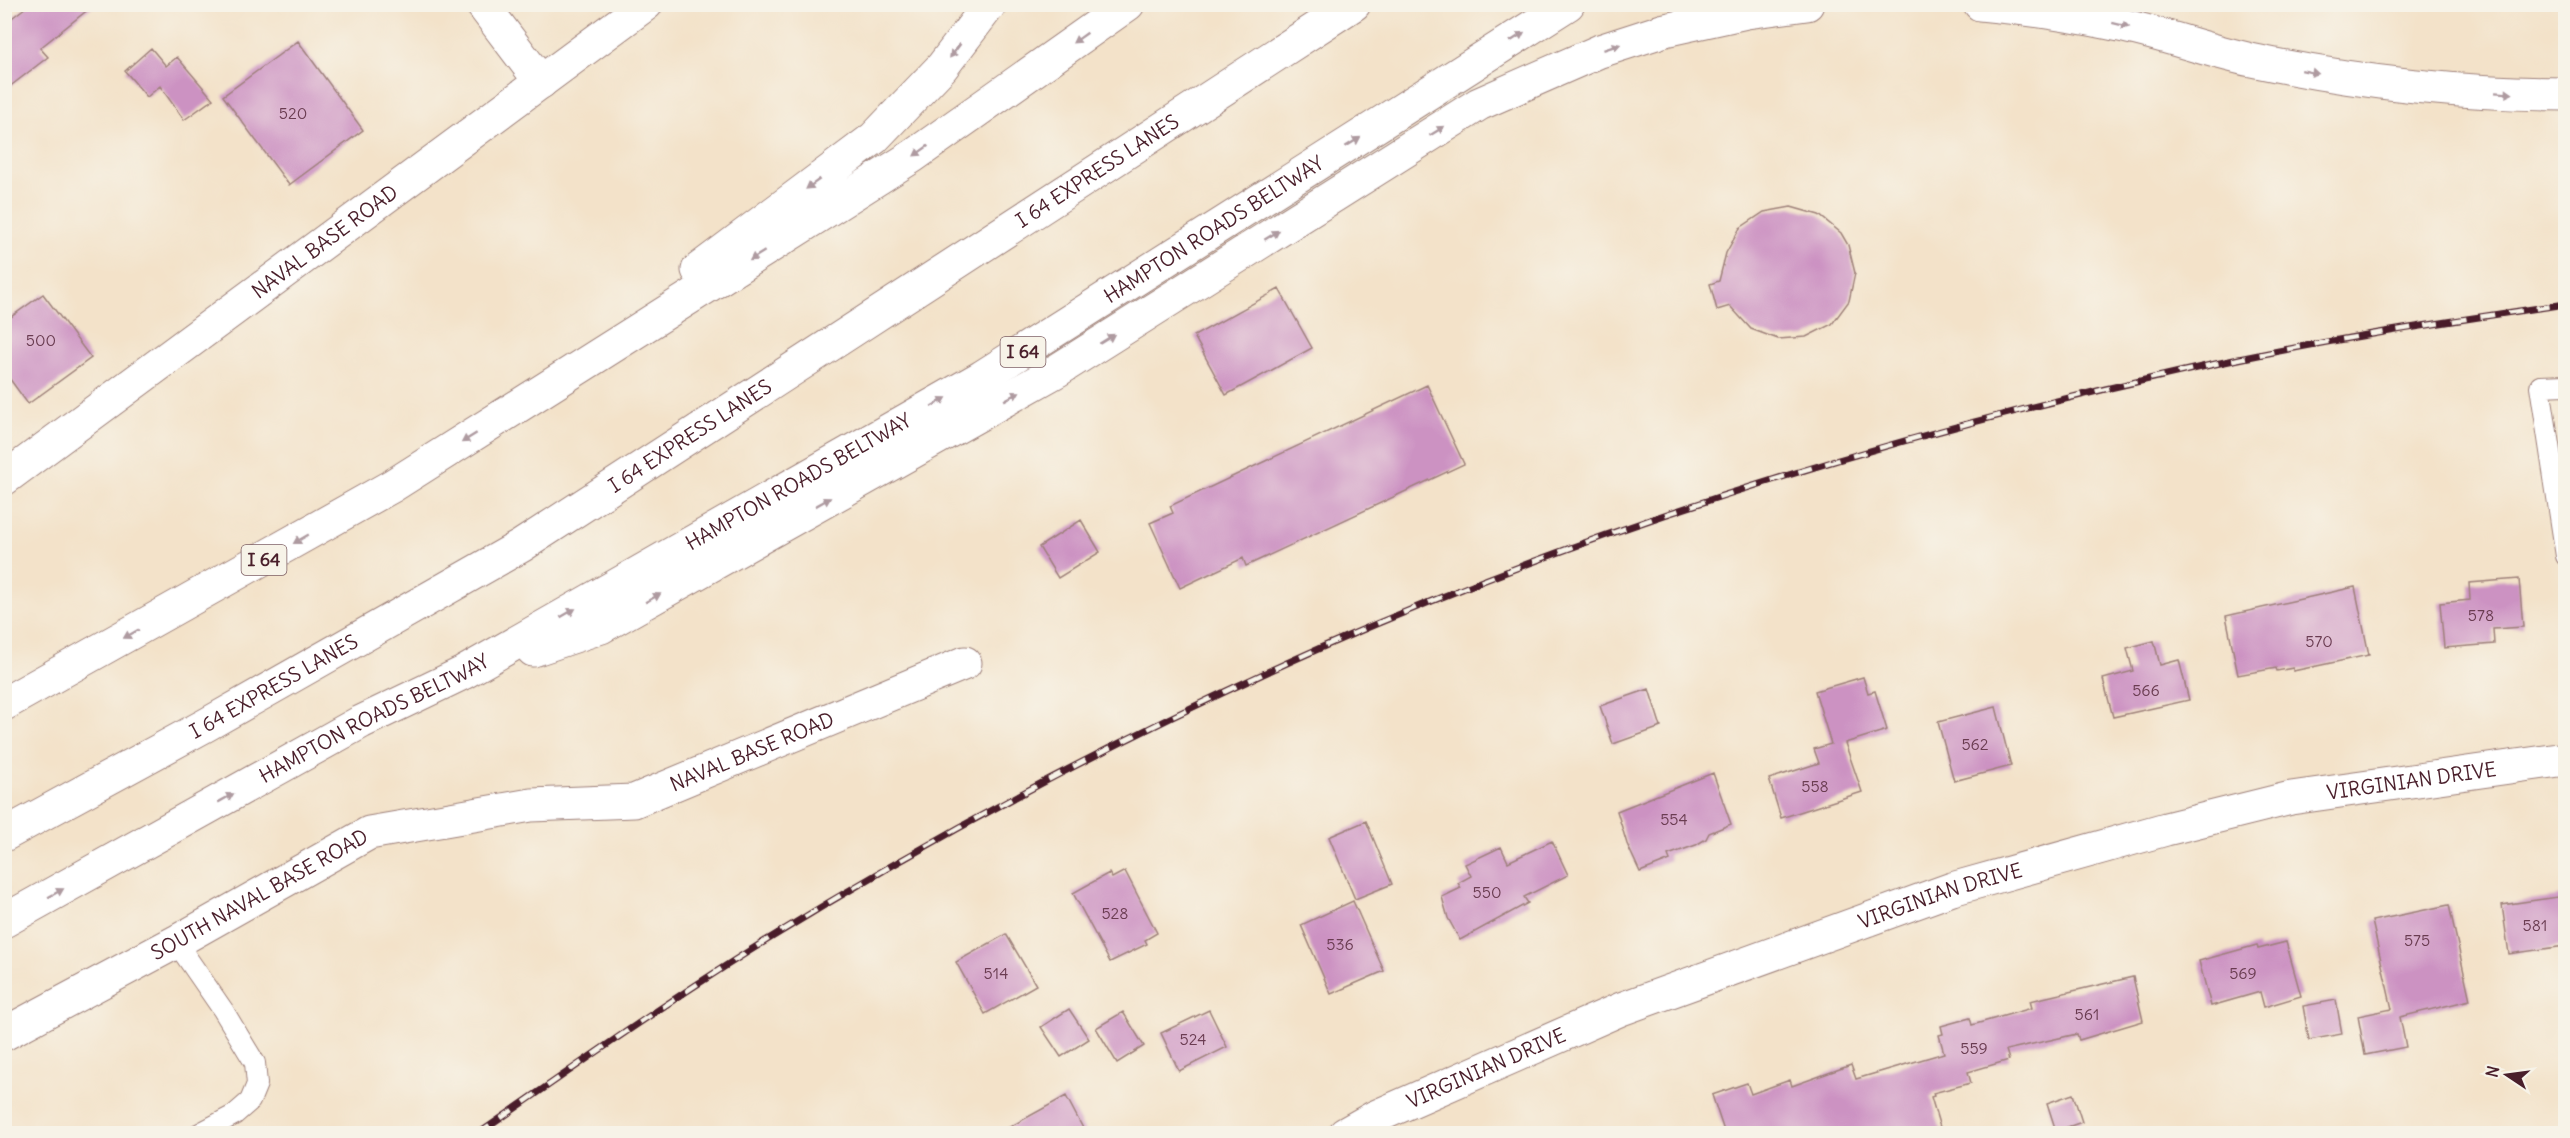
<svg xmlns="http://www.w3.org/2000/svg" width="2570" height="1138" font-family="Delius,sans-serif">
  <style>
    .building { fill: #cc92c2 }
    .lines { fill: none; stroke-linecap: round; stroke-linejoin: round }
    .lane-casing { stroke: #9e807a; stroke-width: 22 }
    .street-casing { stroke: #9e807a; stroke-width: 35 }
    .secondary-casing { stroke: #9e807a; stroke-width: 35 }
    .highway-casing { stroke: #9e807a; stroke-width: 35 }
    .lane { stroke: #fff; stroke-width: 20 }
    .street { stroke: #fff; stroke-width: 33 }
    .secondary { stroke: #fff; stroke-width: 33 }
    .highway { stroke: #fff; stroke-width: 33 }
    .rail-casing { stroke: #4a1f2b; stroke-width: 7 }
    .rail { stroke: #f7f3e8; stroke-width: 4.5; stroke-dasharray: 14; stroke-linecap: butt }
    .oneway { fill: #ae9aa0 }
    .labels { text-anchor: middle; stroke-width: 4.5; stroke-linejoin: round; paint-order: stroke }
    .number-label { font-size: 16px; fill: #6a3c51 }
    .shield { fill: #f7f3e8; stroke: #7e5f64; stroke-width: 1.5 }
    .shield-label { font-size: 18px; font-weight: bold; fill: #4a1f2b }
    .street-label { font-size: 20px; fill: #4a1f2b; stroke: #f7f3e8 }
  </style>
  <rect width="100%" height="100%" fill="#f7f3e8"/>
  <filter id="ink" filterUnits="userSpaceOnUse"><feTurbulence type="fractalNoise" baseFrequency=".0167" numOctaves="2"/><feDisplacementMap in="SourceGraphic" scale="12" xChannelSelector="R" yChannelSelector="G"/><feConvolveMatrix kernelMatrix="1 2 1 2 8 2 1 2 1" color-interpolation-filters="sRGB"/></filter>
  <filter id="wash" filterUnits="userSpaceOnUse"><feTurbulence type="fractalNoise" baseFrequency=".008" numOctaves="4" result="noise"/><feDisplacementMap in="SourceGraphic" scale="24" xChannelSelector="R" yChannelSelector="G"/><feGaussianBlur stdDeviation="1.35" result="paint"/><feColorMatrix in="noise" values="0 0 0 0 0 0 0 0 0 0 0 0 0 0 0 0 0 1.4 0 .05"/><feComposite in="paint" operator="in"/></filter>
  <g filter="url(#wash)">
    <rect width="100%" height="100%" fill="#f3e2c9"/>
    <g id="blocks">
      <path class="building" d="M30,4H95L40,48L48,57L4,91V24Z
        M298,41L363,130L289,185L223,96Z
        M151,48L166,66L177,57L213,99L184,120L160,86L147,97L125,71Z
        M1791,207L1819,215L1841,233L1848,245L1855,273L1849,301L1832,324L1806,337L1778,339L1751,329L1730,306L1717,310L1710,284L1719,281L1726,253L1740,228L1764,212Z
        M1279,289L1312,348L1226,395L1194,336Z
        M43,294L91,358L28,404L4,371V322Z
        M1427,385L1464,464L1246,566L1243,558L1180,588L1150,523L1173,513L1170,506Z
        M1081,520L1100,552L1058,578L1039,547Z
        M2519,579L2523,627L2493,629L2494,644L2444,648L2440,603L2470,600L2469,583Z
        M2355,587L2369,655L2293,671V668L2277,671L2276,668L2238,675L2226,616Z
        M2154,641L2160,665L2179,660L2189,700L2113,717L2103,679L2133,671L2127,648Z
        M1863,677L1868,693L1875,691L1887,730L1845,743L1862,792L1781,818L1769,779L1819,763L1814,749L1831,744L1815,691Z
        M1649,689L1661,727L1613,744L1600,706Z
        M1996,707L2011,766L1954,781L1938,722Z
        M1713,773L1731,824L1709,833L1706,839L1696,845L1668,855L1670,860L1640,872L1627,844L1617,811Z
        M1366,821L1392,884L1355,899L1329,837Z
        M1552,841L1568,875L1524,897L1528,903L1460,940L1448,918L1442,897L1461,888L1458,883L1471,876L1465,864L1501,847L1508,862Z
        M1125,871L1157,933L1145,940L1147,944L1110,962L1073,893L1109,873L1112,878Z
        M2565,896V946L2509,954L2502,905Z
        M1353,901L1384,971L1331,994L1301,925Z
        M2449,905L2470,1000L2400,1017L2406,1047L2365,1055L2358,1016L2392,1009L2372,921Z
        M1006,934L1036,985L985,1014L956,962Z
        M2286,942L2301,996L2264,1007L2260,992L2211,1006L2199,961L2257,945L2258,949Z
        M2133,977L2143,1021L2079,1040L2077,1034L2006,1050L2009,1060L1968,1072L1971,1083L1933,1093L1934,1096L1931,1097L1942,1134H1725L1712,1095L1747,1083L1751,1094L1790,1080L1792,1086L1851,1065L1856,1079L1944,1053L1939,1035L1943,1034L1941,1026L1970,1018L1972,1025L2032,1008L2030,1001Z
        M2336,1000L2342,1034L2309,1040L2303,1006Z
        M1069,1009L1089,1039L1061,1057L1041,1027Z
        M1209,1010L1227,1047L1179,1071L1161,1033Z
        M1123,1012L1144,1046L1117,1063L1096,1028Z
        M2073,1094L2082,1122L2056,1131L2047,1103Z
        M1066,1096L1086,1134H997Z"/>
    </g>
  </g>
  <g filter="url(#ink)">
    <use href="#blocks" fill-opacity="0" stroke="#9e807a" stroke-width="1.5"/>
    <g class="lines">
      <g class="lane-casing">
        <path id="lane" d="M2566,385L2540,386L2566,556
          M176,942L223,1010L255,1063L257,1084L250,1101L234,1115L198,1134"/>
      </g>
      <g class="street-casing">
        <g id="street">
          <path d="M482,4L541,82"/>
          <path id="s1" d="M4,479L646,4"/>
          <path id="s2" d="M4,1034L176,942L369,833L531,805L634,801L965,663"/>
        </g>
      </g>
      <g class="secondary-casing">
        <g id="secondary">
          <path id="s3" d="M1345,1134L1375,1117L1621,1009L1952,889L2166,829L2291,798L2566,759"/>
        </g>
      </g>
      <g class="highway-casing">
        <g id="highway">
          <path d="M1980,4C2025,8 2070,15 2115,24C2161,33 2205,50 2251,60C2355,82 2459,94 2566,94"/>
          <path d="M698,270L874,138L942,67L990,4"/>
          <path d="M533,650L601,627L1058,370L1479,104L1600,51L1665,30L1747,12L1807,4"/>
          <path d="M4,704L392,486L913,156L1128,4"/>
          <path id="s4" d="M4,835L206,725L521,546L1354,4"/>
          <path id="s5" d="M4,921L361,722L463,673L982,377L1568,4"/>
        </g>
      </g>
      <use href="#lane" class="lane"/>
      <use href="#street" class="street"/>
      <use href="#secondary" class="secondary"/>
      <use href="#highway" class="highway"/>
      <g class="rail-casing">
        <path id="rail" d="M478,1134C572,1069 665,1003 762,943C943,831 1133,731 1327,645C1602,525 1891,436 2184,371C2310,342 2438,323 2566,304"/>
      </g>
      <use href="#rail" class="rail"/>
    </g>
    <defs><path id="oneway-solid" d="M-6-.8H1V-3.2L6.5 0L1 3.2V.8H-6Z" transform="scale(1.5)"/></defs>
    <g class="oneway">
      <use href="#oneway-solid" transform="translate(2121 25) rotate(14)"/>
      <use href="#oneway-solid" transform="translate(1517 37) rotate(-33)"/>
      <use href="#oneway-solid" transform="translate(1080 38) rotate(145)"/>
      <use href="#oneway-solid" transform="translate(1612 47) rotate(-18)"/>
      <use href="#oneway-solid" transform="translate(955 51) rotate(127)"/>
      <use href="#oneway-solid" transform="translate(2310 72) rotate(12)"/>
      <use href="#oneway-solid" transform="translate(2504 93) rotate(4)"/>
      <use href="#oneway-solid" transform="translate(1437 131) rotate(-32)"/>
      <use href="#oneway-solid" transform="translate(1353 142) rotate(-32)"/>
      <use href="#oneway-solid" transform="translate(921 151) rotate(145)"/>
      <use href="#oneway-solid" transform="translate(813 184) rotate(144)"/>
      <use href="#oneway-solid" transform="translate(1272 235) rotate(-32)"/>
      <use href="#oneway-solid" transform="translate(757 256) rotate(148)"/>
      <use href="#oneway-solid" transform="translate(1107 339) rotate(-32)"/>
      <use href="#oneway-solid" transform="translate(1012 396) rotate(-29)"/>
      <use href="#oneway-solid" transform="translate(939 402) rotate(-30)"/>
      <use href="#oneway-solid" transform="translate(469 438) rotate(148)"/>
      <use href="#oneway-solid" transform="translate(823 502) rotate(-29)"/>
      <use href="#oneway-solid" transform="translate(301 539) rotate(150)"/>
      <use href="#oneway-solid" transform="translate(653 598) rotate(-29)"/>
      <use href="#oneway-solid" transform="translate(568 613) rotate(-30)"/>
      <use href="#oneway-solid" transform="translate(131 634) rotate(151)"/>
      <use href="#oneway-solid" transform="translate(226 798) rotate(-29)"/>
      <use href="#oneway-solid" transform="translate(56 893) rotate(-29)"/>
    </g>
  </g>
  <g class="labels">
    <g class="number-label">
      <text x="293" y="119">520</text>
      <text x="41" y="346">500</text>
      <text x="2481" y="621">578</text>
      <text x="2319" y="647">570</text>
      <text x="2146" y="696">566</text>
      <text x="1975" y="750">562</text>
      <text x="1815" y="792">558</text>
      <text x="1674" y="825">554</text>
      <text x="1487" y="898">550</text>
      <text x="1115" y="919">528</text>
      <text x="2535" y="931">581</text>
      <text x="2417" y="946">575</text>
      <text x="1340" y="950">536</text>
      <text x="996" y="979">514</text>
      <text x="2243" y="979">569</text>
      <text x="2087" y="1020">561</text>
      <text x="1193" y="1045">524</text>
      <text x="1974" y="1054">559</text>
    </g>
    <g class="shield">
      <rect x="1000.5" y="337" width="45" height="30" rx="4.5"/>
      <rect x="241.5" y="545" width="45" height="30" rx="4.5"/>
    </g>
    <g class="shield-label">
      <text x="1023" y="358">I 64</text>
      <text x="264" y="566">I 64</text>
    </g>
    <g class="street-label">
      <text dy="7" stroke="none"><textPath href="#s4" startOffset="1280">I 64 EXPRESS LANES</textPath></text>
      <text dy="7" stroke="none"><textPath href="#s5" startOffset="1394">HAMPTON ROADS BELTWAY</textPath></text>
      <text dy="7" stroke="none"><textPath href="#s1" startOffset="399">NAVAL BASE ROAD</textPath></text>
      <text dy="7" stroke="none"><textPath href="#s4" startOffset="794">I 64 EXPRESS LANES</textPath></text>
      <text dy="7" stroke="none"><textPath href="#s5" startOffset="908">HAMPTON ROADS BELTWAY</textPath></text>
      <text dy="7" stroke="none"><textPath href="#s4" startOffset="308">I 64 EXPRESS LANES</textPath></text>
      <text dy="7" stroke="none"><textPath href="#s5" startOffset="422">HAMPTON ROADS BELTWAY</textPath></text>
      <text dy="7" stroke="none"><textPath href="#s2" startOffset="812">NAVAL BASE ROAD</textPath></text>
      <text dy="7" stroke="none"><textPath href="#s3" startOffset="1128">VIRGINIAN DRIVE</textPath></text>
      <text dy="7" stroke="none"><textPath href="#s2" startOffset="291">SOUTH NAVAL BASE ROAD</textPath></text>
      <text dy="7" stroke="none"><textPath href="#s3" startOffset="642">VIRGINIAN DRIVE</textPath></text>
      <text dy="7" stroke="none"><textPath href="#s3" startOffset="156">VIRGINIAN DRIVE</textPath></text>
    </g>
  </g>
  <rect width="2570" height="1138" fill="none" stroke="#f7f3e8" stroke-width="24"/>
  <g transform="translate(2507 1075) rotate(283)" stroke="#f7f3e8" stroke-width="4.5" paint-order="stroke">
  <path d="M0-4.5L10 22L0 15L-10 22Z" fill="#4a1f2b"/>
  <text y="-9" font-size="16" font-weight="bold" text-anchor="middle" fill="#4a1f2b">N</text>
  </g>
</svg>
